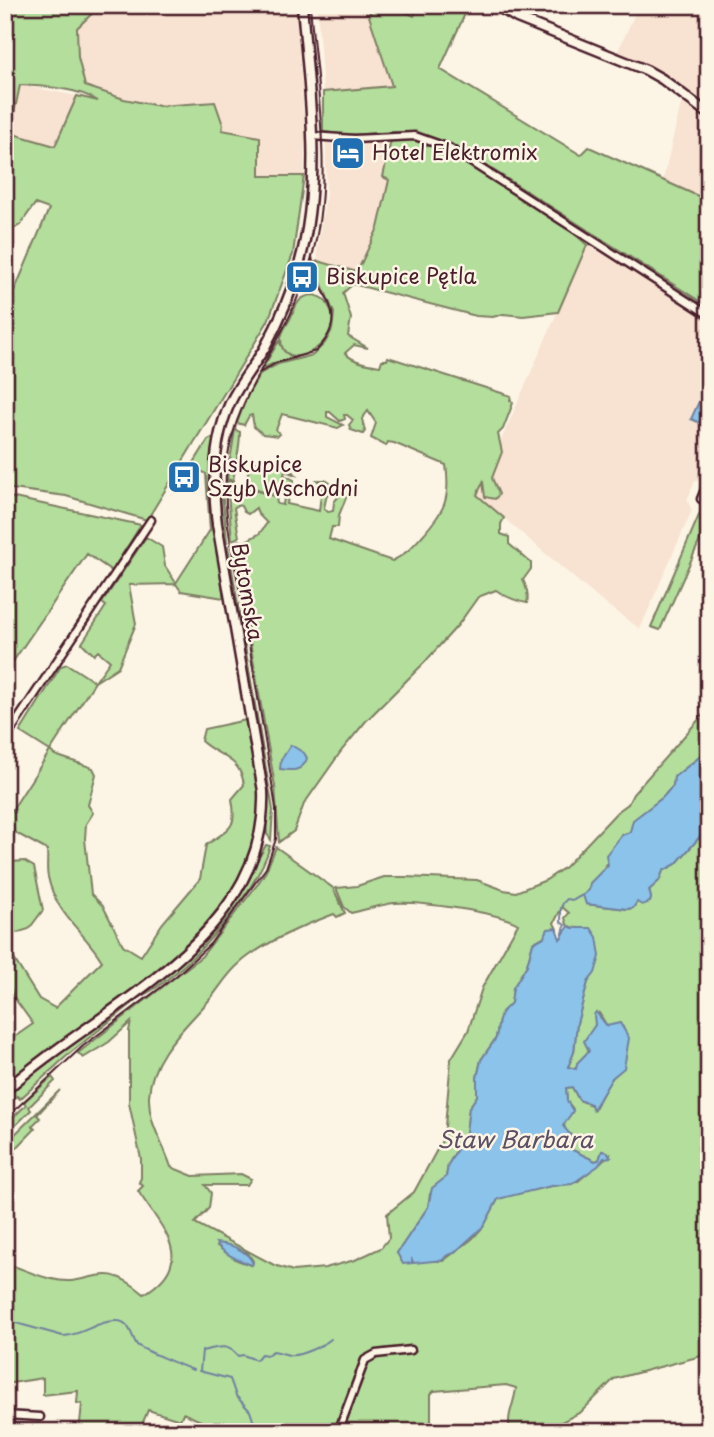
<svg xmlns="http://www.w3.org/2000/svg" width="714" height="1437" font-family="'Playpen Sans',sans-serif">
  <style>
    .built { fill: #f8e2d1 }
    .green { fill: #b3de9c; stroke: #7e7e64; stroke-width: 2; fill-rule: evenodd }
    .water { fill: #8cc3ea; stroke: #72819e; stroke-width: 2 }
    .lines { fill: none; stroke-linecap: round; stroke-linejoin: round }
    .stream { stroke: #72819e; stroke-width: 2 }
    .minor-casing { stroke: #4a1f2b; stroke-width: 11 }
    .tertiary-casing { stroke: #4a1f2b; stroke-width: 13 }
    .minor { stroke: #fcf5e5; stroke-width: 6 }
    .tertiary { stroke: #fcf5e5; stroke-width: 8 }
    .tram { stroke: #4a1f2b; stroke-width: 2 }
    .rail-casing { stroke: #4a1f2b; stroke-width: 4.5 }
    .rail { stroke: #fcf5e5; stroke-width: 2; stroke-dasharray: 5; stroke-linecap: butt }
    .labels { text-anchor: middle; stroke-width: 5; stroke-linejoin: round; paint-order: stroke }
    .poi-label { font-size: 21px; fill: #4a1f2b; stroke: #fcf5e5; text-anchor: start }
    .street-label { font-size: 21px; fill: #4a1f2b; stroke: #fcf5e5 }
    .water-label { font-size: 23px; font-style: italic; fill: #5e5064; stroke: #fcf5e5 }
  </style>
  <rect width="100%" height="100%" fill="#fcf5e5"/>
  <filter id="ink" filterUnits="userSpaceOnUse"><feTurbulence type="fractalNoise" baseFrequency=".0143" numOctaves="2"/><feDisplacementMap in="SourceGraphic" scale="14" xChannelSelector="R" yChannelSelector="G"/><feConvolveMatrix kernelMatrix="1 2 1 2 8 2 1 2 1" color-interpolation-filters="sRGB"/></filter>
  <g filter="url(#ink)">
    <path class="built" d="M101,5H296L305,136L304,176H260L222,130L215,102L159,106L124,99L85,86L78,57L77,28Z
      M317,5H372L369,16L392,86L323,92Z
      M639,5H709V106L661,71L617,53Z
      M20,85L77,96L56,147L10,133Z
      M682,100L709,120V201L663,180Z
      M391,140L383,177L390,180L378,228L357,273L318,261L317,251L326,195V142L369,143Z
      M587,245L600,252L602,249L656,283V288L662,291L666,289L709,318V470L704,480L695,481L687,500L692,510L640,629L600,600L477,495Z"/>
    <path class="green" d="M5,5H101L77,28L78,57L85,86L124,99L159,106L215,102L223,125L222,130L260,137V176H304L293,254L268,321L147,520L66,496L5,488V313L49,209L35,204L20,225L5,234ZM20,85C43,86 78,88 98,101L77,96L55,146L10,133Z
      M372,5H391L414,16L419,5H469L440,69L581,155L589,147L709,201V307L474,158C453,148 430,133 406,132C376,131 356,138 323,132V92L392,86L369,16Z
      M408,138C447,148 479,170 513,192C539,208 565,224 587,245L558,312L523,316L503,314L493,317L476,316L353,284L343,293L351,318L348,336L368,348L354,345L345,353C353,362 367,364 380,366L382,360H387L388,357L511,396L510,400L513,403L503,429L498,434L502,452L492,478L499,494L495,499L485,497L483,482L477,495L504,518L501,524V534L509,537V544L531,563V569L523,580C527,588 529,595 527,603C515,601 506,597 496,590L478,597L458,625L424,663L366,721L342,750L304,804L294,831L279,842L275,786L233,544L239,540L244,542L259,534L267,523L258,514L256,508L248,514L244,512L241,506L237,505L234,508L239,537L232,540L227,481L276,497L277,504L283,505L284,497H288L287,504L319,511L322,486L317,480H326L336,488L334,493L327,494L324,508L328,512L333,511L334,502L344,490L348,493L339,515L338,527H332L329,539L392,561C405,555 412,547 422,536C444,511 451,500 446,465L394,443L388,442L386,446L371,438L376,423L368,411L362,419L365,431L363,434L351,430L349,425L353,420L347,415H344L345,419L340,421L330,412H327V417L343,425L338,428L282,414L276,430L280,434L278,436L263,434L254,427L252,415L249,416L244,425L237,423L248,394L261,373L278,364L313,355L325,343L332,330L334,313L313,263L318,261L357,272L378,228L389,180L383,177L391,140Z
      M314,295C322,297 326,300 330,308C346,344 281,377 281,339C281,332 287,325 290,319C296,306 297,296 314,295Z
      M279,341L284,351L293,358L274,363L262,369Z
      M235,430L240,432C240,450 235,466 233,481L227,479Z
      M212,438L215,440L213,511L224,598L181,591L176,584L129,585L136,624L118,667L95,682L50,751L55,755L93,768L96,774L88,805L93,813L86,824L85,839L91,894L103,906L123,945L141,956L162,924L200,879L206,845C228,829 238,830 232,799L244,785C240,756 219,758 201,741L204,729L246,720C252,749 260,780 259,809C254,923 106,1009 24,1069L5,1087V1038L17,1035L33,1024L13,996L6,973L14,959L39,999L55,1008L102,961C83,930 56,915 48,877C46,869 48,859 47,850L5,827V821L50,751L20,732L61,666L67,664L95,682L110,661L98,651L94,655L82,643L106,606L102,603L146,537L162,547L165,566L176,583L210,530L206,474L192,466L208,440Z
      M261,461L294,472L296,475L285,471L284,475L294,480L293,492L283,494L281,490H283L284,486L278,484L275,493L271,494L249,486C246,474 247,464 261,461Z
      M217,480H221L227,542H224L220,523Z
      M709,492V520L660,630L651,627Z
      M5,496L141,525L112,571L87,554L5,673Z
      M228,546L273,810L271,840L267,834L264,783L224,548Z
      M709,708V744L697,759L674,777L673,786L662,798L634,820L630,832L585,894L586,904L627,909L633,908L637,902H650L651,898L649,890L659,881L663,871L676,864L704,832L709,831V1139L698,1147L709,1197L702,1267L709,1309V1354L614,1379L581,1412L542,1432H515L510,1429C506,1416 515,1402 516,1388L506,1385L434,1391L431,1394V1432H206L203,1422L183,1413L180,1420L148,1410L139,1432H79L82,1404L77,1403L78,1391L43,1395V1378L5,1384V1263C21,1268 36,1276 52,1279C94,1289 99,1255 144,1294C198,1261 163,1230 138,1191L143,1186L139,1182L141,1178V1159L129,1103V1031L131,1022L109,1042L83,1058L78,1053L202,956L257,885L266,871L276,847L333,888L345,913L337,917L334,914C306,924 261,944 239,964C228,973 220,987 211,998C187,1026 151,1055 149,1096C148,1124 163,1142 171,1167L193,1176L241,1174L251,1179L247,1185H205L211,1193L209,1208L195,1223L274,1265L293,1271L325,1268L355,1260L381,1248L389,1238L387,1214L414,1192L444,1137L451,1059L468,1031L482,988L518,924C498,912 417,901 394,903C379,905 365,910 351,913L344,907L336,888L357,886L384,877H405L477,880L504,890L516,892L546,880L565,867L617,812L628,804L633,794ZM562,907L569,913L565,918L568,927L579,928L592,975L588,982L577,1023L574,1052L568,1067L576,1069C578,1061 586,1057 589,1049C592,1037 594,1025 599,1013L607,1026L623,1027C629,1050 629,1060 613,1077C605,1086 600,1100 594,1110L591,1105L579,1100L572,1087L566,1088L567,1101L573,1109L564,1124L568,1144L566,1147L595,1161L599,1160L602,1151L610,1154L577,1182L522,1191L498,1199L484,1226L472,1239L443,1261L412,1260L397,1253L428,1207L430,1194L446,1177L448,1165L466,1133L469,1108L477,1096V1078L481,1060L496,1038L499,1020L502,1012L511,1004L513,988L527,965L533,943L557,929L554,923ZM224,1244L248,1253L253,1261L251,1265L237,1260L217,1246Z
      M266,845L270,846C257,894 183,978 139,997V993L197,948L238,895Z
      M24,861L34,867L43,910L29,929L16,933L5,926V873L12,862Z
      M133,998L134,1002L70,1053L20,1099L17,1096L5,1107V1096L13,1089Z
      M52,1077L55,1081L29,1107L31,1110L11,1130L5,1129V1125L26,1105L24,1102Z
      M60,1090L37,1115L40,1118L32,1126L35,1129L9,1156L5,1153V1144Z"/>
    <path class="water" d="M701,397L709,401V427L691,419Z
      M709,744V831L704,832L676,864L663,871L659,881L649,890L651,898L650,902L642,905L637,902L633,908L627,909L586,904L583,895L589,890L590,883L608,865L606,855L622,835L630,832L633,820L662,798L673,786L674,777L697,759Z
      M291,745L304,753L307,758C303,772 291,771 280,769L281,760Z
      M569,926L573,928H591L597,937L600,956L595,973L588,982L577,1023L574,1052L568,1067L576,1069L577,1063L589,1051L584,1041L595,1025L594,1015L596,1012L607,1026L620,1023L629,1038L624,1068L612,1078L593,1110L591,1104L579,1100L572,1087L566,1088L567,1101L573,1111L563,1126L573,1138L566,1147L595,1161L599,1160L602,1151L607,1152L611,1157L604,1158L598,1166L572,1184L551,1186L498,1199L484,1226L454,1253L446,1256L443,1260L414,1263L412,1260V1263L403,1264L397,1253L428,1207L432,1188L446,1177L448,1165L466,1133L469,1108L477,1096V1078L481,1060L496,1038L499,1020L502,1012L511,1003L513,988L527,965L533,943L544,937L548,929L556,928L560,939Z
      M216,1243C231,1244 247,1250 253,1263L252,1265C239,1260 224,1255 216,1243Z"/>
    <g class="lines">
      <path class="stream" d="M562,938L565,925L561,922C562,912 558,906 567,899L573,900L583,895
        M5,1320L63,1336C82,1336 98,1320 117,1321C130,1321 131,1336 137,1345C141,1349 185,1367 193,1370
        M199,1371L230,1379L236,1396L250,1411L257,1432
        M200,1371L202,1351C217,1348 227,1342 238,1356L243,1355L256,1360L261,1354L267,1355L273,1351C279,1352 284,1354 289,1355C299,1357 324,1345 331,1339"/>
      <g class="minor-casing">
        <path id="minor" d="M312,136L354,139L415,136L449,148L709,315
          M701,499L709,480
          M5,739L151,520
          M5,1415L40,1417
          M338,1432L365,1360L376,1354L411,1350"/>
      </g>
      <g class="tertiary-casing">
        <path id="tertiary" d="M495,5L517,18L646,70L662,79L709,114
          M5,1091C98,1006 269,940 263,791L217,524C212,483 213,441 230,403C239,384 253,367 264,349C279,322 291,294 299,265C323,180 309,92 302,5"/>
      </g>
      <use href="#minor" class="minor"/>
      <use href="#tertiary" class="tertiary"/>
      <path class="tram" d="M261,372L276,363L316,351C354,312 315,296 312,256
        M5,1119L83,1046L176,976L210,944L266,868L276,839V808C265,740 254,672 242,604C234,558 221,510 227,463C233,411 261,372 284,327C293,312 298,295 305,279C337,193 317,93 310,5"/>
      <g class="rail-casing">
        <path id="rail" d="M708,5L709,17"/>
      </g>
      <use href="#rail" class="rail"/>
    </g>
  </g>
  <defs>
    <g id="hotel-square" transform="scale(1.75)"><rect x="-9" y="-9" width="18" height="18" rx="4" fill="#1f6fb2" stroke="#fcf5e5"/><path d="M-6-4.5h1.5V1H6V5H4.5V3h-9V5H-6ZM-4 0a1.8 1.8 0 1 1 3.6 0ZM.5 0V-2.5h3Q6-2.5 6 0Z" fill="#fff"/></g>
    <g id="bus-square" transform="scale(1.75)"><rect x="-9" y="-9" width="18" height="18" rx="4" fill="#1f6fb2" stroke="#fcf5e5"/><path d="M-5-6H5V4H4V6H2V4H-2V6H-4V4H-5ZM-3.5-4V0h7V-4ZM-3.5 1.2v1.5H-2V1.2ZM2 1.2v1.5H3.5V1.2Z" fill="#fff"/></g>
  </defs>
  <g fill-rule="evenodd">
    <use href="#hotel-square" x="348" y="153"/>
    <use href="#bus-square" x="302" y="277"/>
    <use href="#bus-square" x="184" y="477"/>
  </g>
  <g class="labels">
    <g class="poi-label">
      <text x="372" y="160">Hotel Elektromix</text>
      <text x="326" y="284">Biskupice Pętla</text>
      <text x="208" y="472">Biskupice<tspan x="208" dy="24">Szyb Wschodni</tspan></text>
    </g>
    <g class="street-label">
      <text transform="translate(247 592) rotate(80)" y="7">Bytomska</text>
    </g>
    <g class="water-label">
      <text x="515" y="1148">Staw Barbara</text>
    </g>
  </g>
  <rect width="714" height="1437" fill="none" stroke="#fcf5e5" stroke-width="28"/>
  <rect x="14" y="14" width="686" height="1409" fill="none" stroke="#4a1f2b" stroke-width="2.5" filter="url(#ink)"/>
</svg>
